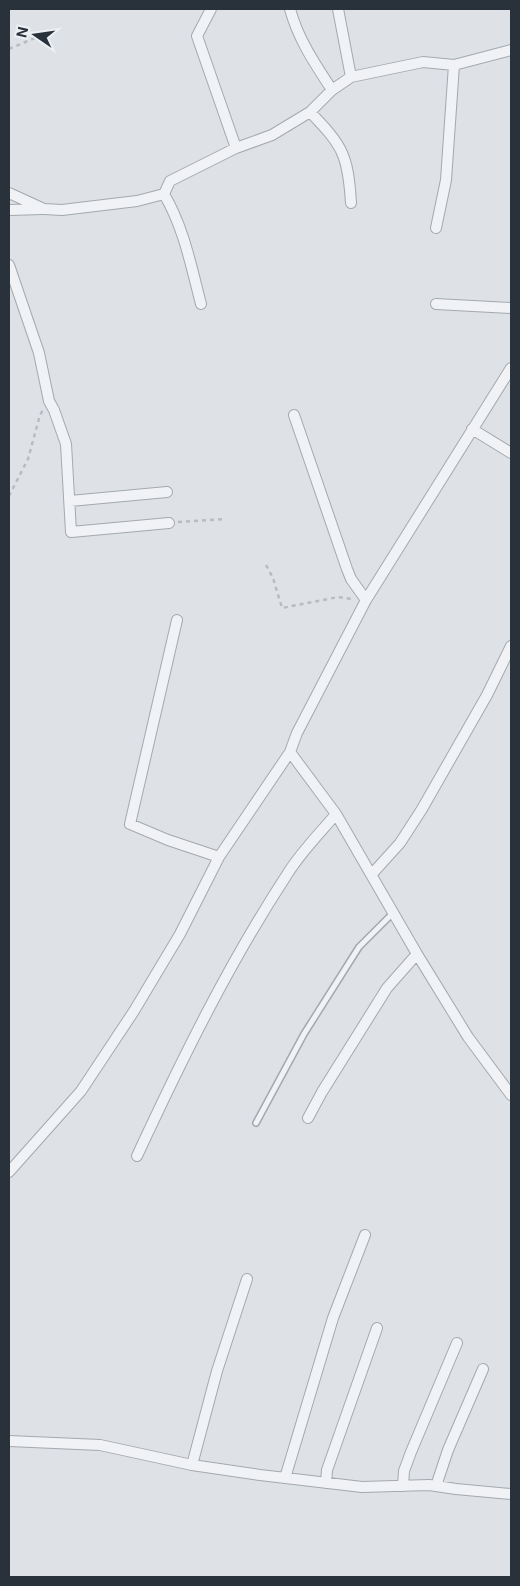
<svg xmlns="http://www.w3.org/2000/svg" width="520" height="1586" font-family="Inter,sans-serif">
  <style>
    .lines { fill: none; stroke-linecap: round; stroke-linejoin: round }
    .lane-casing { stroke: #a4a9af; stroke-width: 8 }
    .street-casing { stroke: #a4a9af; stroke-width: 12 }
    .path { stroke: #b8bcc1; stroke-width: 2.5; stroke-dasharray: 4 4; stroke-linecap: butt }
    .lane { stroke: #f0f2f5; stroke-width: 5 }
    .street { stroke: #f0f2f5; stroke-width: 10 }
  </style>
  <rect width="100%" height="100%" fill="#dee2e6"/>
  <g class="lines">
    <g class="lane-casing">
      <path id="lane" d="M256,1123L304,1034L359,947L393,913"/>
    </g>
    <g class="street-casing">
      <path id="street" d="M211,9L197,36L236,148
        M290,9C298,39 315,64 332,90
        M338,9L351,77
        M310,112C343,146 348,155 351,203
        M9,193L44,209L62,210L137,201L164,194L170,181L236,148L272,135L310,112L332,90L351,77L423,62L454,65L511,50
        M164,194C184,228 191,266 201,304
        M9,210L43,209
        M436,228L446,180L454,65
        M9,265L39,353L49,401L54,410L66,444L71,532L169,523
        M436,304L511,308
        M511,368L366,600L297,733L290,752L336,814L417,954L468,1037L511,1095
        M294,415L347,569L351,579L366,600
        M472,429L511,453
        M70,501L167,492
        M177,620L130,824L168,840L219,857
        M372,874L400,843L422,809L487,695L511,646
        M308,1118L322,1092L387,988L417,954
        M137,1156C182,1059 229,963 288,873C301,852 320,833 336,814
        M9,1172L81,1091L134,1011L180,934L219,857L290,752
        M9,1441L100,1445L192,1465L260,1475L362,1487L429,1485L456,1489L511,1494
        M192,1465L217,1371L247,1279
        M285,1478L333,1318L365,1235
        M326,1483L327,1470L377,1328
        M403,1486L404,1471L411,1452L457,1343
        M436,1486L448,1450L483,1369"/>
    </g>
    <path class="path" d="M9,49L42,35
      M9,496L28,459L40,415L43,410
      M178,522L226,519
      M266,565L273,578L282,608L338,597L351,599"/>
    <use href="#lane" class="lane"/>
    <use href="#street" class="street"/>
  </g>
  <rect width="520" height="1586" fill="none" stroke="#29313b" stroke-width="20"/>
  <g transform="translate(35 35) rotate(283)" stroke="#edf1f4" stroke-width="4" paint-order="stroke">
  <path d="M0-4L9 19L0 12L-9 19Z" fill="#29313b"/>
  <text y="-8" font-size="14" font-weight="bold" text-anchor="middle" fill="#29313b">N</text>
  </g>
</svg>
